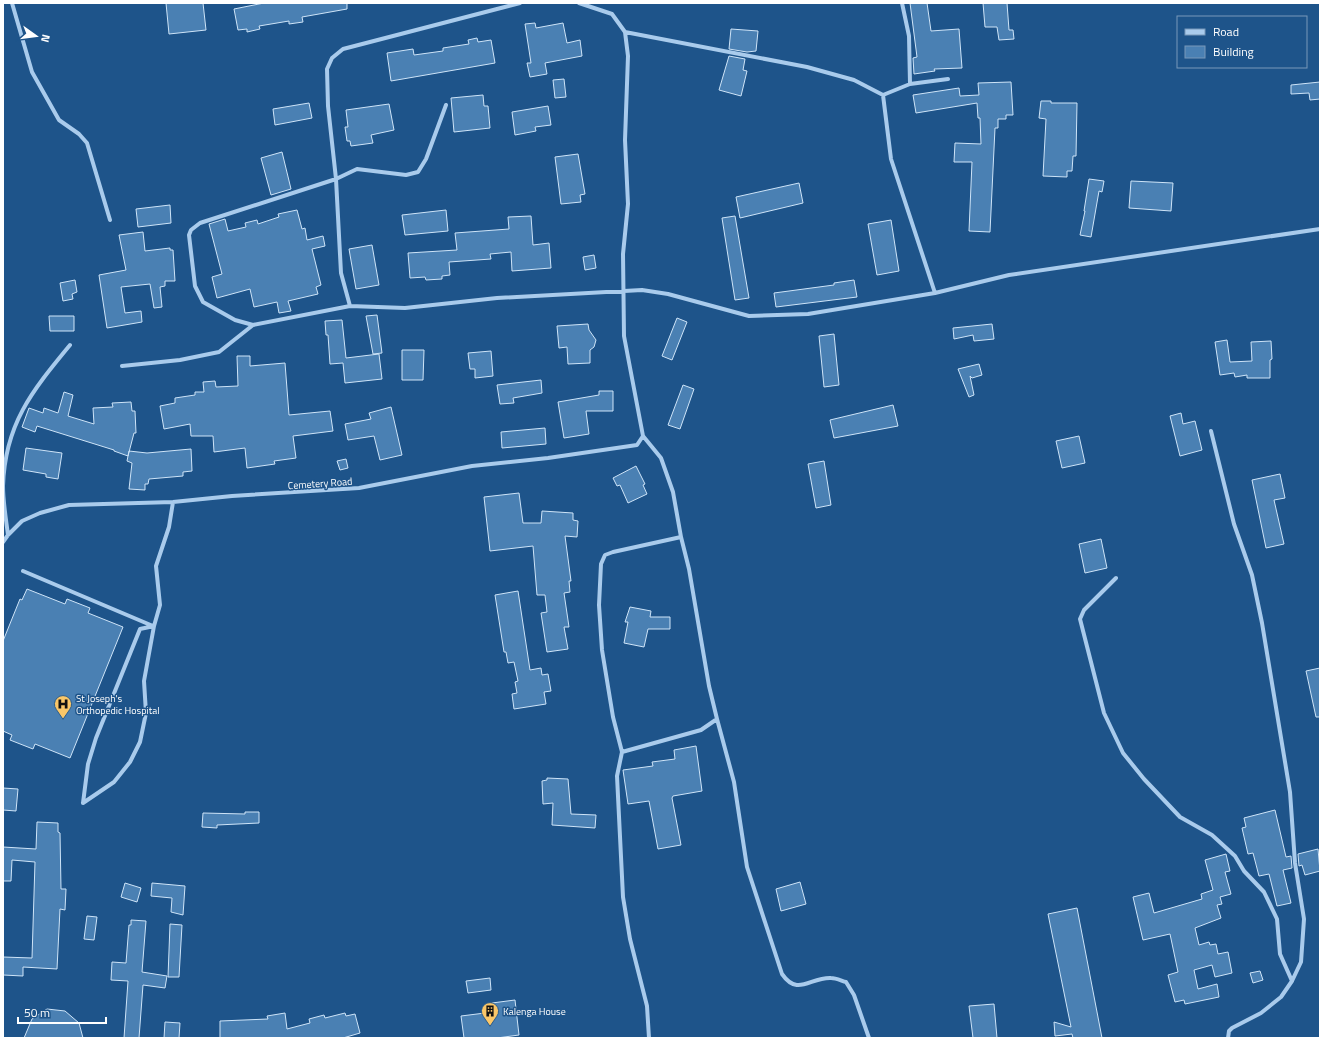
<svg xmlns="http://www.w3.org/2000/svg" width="1323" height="1041" font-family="'Titillium Web',sans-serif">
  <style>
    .building { fill: #4a80b3; stroke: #cee4f8 }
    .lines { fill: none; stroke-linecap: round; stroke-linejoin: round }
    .minor { stroke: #a9cbec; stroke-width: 4 }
    .labels { text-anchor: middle; stroke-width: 3; stroke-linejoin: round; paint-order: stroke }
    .street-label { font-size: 10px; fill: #fff; stroke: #1e548a }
    .poi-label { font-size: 10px; fill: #fff; stroke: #1e548a; text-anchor: start }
  </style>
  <rect width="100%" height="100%" fill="#1e548a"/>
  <path class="building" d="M166,3H203L206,30L169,34Z
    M264,3H347V9L302,17L303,22L289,24V21L259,26L260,29L247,32V29L238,30L234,9Z
    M910,3H927L931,31L959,29L962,68L934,69L935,71L914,74L913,58L917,57Z
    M983,3H1007L1009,30H1013L1014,39L999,40L997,27H985Z
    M535,23L536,28L563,23L567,43L580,40L582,56L545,63L547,74L530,77L527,63H531L525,24Z
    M731,29L758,31L756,51L747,52L729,49Z
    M477,38L478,42L491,40L495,63L391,81L387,53L413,49L414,55L443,51V48L469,44L468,40Z
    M729,56L745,59L743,70L747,71L741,96L719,90Z
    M564,79L566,97L555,98L553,80Z
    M1011,82L1013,115H1006V119H998V128H995L990,232L969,231L972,162H954L955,143L981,144L980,118H978L977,103L916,113L913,95L959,88L960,96L979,95L978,83Z
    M1320,82V99L1310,100L1309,93L1291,94V85Z
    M483,95L484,106H488L490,128L454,132L451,98Z
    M1041,101H1051V103H1077L1076,156H1073L1072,171H1067V177L1043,176L1046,119L1039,118Z
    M309,103L312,118L275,125L273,109Z
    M389,104L394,130L371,135L373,143L351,146L350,141H347L345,127H348L346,110Z
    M548,106L551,125L535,127L536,131L515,135L512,112Z
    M282,152L291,189L271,195L261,158Z
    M578,154L585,194L580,195L581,202L561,204L555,157Z
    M1089,179L1104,181L1102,192L1099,191L1091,237L1080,235L1085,211H1084Z
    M1131,181L1173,183L1171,211L1129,208Z
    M799,183L803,203L740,218L736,197Z
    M170,205L171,223L138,227L136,209Z
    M297,210L302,229L305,228L307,240L323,236L325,246L312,249L321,285L316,287L318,294L288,301L291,311L279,313L277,302L254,307L250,289L217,298L212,277L222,274L209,224L225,219L228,231L246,227L245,223L257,220L258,224L279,217L278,214Z
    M446,210L448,231L405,235L402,215Z
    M531,216L533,245L549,243L551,268L512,271L511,252L490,254L491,259L449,262L450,275L442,276V279L426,280L425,277L410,278L408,253L457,250L455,233L509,229L508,217Z
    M735,216L749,298L735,300L722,218Z
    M891,220L899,271L877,275L868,224Z
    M143,232L145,251L170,248V250H173L175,281H165V286L160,287L162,307L154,308L150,284L121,287L125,313L141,311L142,322L107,328L99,275L126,270L119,235Z
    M372,245L379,285L356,289L349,249Z
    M594,255L596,268L585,270L583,257Z
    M75,280L77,292L72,294L73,299L63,301L60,283Z
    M854,280L857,297L776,307L774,293L834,285V283Z
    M377,315L382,353L373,354L366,316Z
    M49,316H74V331H50Z
    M677,318L687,322L672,360L662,356Z
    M342,320L346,358L379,354L382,379L345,383L343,363L330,364L328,335H326L325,321Z
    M588,324L589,330L596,340L594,347L590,350V363L568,364L567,347L559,348L557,326Z
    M992,324L994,339L974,341L973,335L954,339L953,328Z
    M834,334L839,385L824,387L819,336Z
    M1227,340L1230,362L1252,361L1251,342L1271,341L1272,359L1270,360V378H1247V375L1235,377L1234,373L1220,375L1215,342Z
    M402,350H424L423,380H402Z
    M491,351L493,376L475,378V369H470L468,353Z
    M237,356H250V366L285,363L289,415L330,411L333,431L293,436L296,458L274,461L275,464L247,468L245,448L214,452L213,436H191L190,424L164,429L160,406L175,403V398L195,395V392H204L203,382L215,381L216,387L238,386Z
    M979,364L982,375L972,378L970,376L974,395L969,397L958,369Z
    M541,380L542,393L513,398L514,403L500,404L497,385Z
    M683,385L694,389L680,429L668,425Z
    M599,391H613V411H586L589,434L564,438L558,402L599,395Z
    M64,392L73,395L68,416L94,424L93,408L113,407L112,403L131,402L132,411H135L136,433H134L128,456L114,451V450L37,426L35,432L22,427L29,408L43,413L44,408L58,413Z
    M893,405L898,426L834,438L830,420Z
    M391,407L402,455L380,460L374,436L348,440L345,424L371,419L369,413Z
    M1181,413L1183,424L1195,421L1202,450L1180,456L1170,416Z
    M545,428L546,444L502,448L501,432Z
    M1079,436L1085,463L1062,468L1056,441Z
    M26,448L62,453L58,479L46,477V474L23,470Z
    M191,449L192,471L183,472V476L149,479L148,484H145V490L129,489L132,463L127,461L129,451L147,453Z
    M346,459L348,468L340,470L337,461Z
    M824,461L831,505L816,508L808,464Z
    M636,466L645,484L643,485L647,494L628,503L620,485L617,486L613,478Z
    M1280,474L1285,498L1274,500L1284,544L1266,548L1252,480Z
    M519,493L523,523H541L542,511L573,513V520L578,521L577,537L565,536L571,581H569L570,592L564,593L569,627H564L568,649L547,652L541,613L547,612L545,595H537L533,546L490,551L484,497Z
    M1101,539L1107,568L1085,573L1079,544Z
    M27,589L65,604L67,599L90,608L88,613L123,627L70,758L35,744L33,749L10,740L12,735L3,731V641L20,599L22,600Z
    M518,591L530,670L541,668L542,675L548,674L551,691L544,692L546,704L514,709L512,694L517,693L515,682L518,681L514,662L508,663L506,652H504L495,595Z
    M630,607L651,611L650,617H670V629H648L644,647L624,643L628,622H625Z
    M1320,668V717H1316L1306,671Z
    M696,746L702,791L673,796L672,798L681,845L658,849L649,801L628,804L623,770L653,766L652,762L675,759L674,750Z
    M547,778L568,779L571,814L596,815L595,828L552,825L553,803L543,804L542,781L547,780Z
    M3,788L18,789L16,811L3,810Z
    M1275,810L1286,857L1291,856L1292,868L1283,870L1291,903L1277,906L1269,874L1259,876L1253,853L1248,854L1242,828L1246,827L1244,818Z
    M245,812H259V823L217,825V828L202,827L203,813L245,814Z
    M37,822L58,823V832L60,833L61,889H66L65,910L60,909L57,969L23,967V976L3,975V957L32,958L35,862L12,860L11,881H3V847L36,849Z
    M1318,849L1320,871L1305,875L1302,865L1299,866L1298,854Z
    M1226,854L1230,871L1225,872L1231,894L1220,897L1222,904L1217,905L1221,918L1195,928L1199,945L1209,942L1210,945L1216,944L1218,954L1228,952L1232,973L1215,977L1212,965L1194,970L1198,989L1217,984L1219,997L1185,1004L1184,1000L1175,1002L1168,975L1178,972L1170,934L1143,940L1133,897L1149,893L1154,913L1202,899L1201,894L1213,890L1205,860Z
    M800,882L806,904L781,911L776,889Z
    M125,883L141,888L137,902L121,897Z
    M152,883L185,886L183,915L171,912L172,898L151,896Z
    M1077,908L1102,1038H1073L1072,1034L1055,1036L1054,1022L1071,1027L1048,914Z
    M87,916L97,917L94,940L84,939Z
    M131,920L146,921L142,972L167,976L165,988L143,985L139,1038H124L128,981L111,980L112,962L126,963L129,925H131Z
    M170,924L182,925L179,977H168Z
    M1260,971L1263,980L1253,983L1250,973Z
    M490,978L491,990L468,993L466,981Z
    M515,1000L519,1035L497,1038H464L461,1016L493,1012L492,1003Z
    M994,1004L997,1038H973L969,1006Z
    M47,1009L65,1011L79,1023L83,1038H24L32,1019Z
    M285,1013L287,1029L310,1023L309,1019L324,1015L325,1018L345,1013L346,1016L355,1014L360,1033L343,1038H220V1021L268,1019L267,1016Z
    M165,1022L180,1023L179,1038H164Z"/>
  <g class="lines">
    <path class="minor" d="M12,3L32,72L59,120L79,134L87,143L110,220
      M520,3L343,49L332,58L327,69L328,106L336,179L341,273L350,306L405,308L497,298L642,290L668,294L749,316L808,314L935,293L1009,275L1320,229
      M579,3L612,14L625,32
      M902,3L909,36L910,84
      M883,95L910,84L948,79
      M350,306L253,325L235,320L203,302L195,286L189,235L191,230L200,223L336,179L357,169L406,175L418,172L426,159L446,105
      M122,366L180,360L219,352L253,325
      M1211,431L1234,524L1252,575L1262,623L1290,792L1295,863L1304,919L1301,962L1292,981L1281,997L1261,1013L1232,1028L1229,1031L1228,1038
      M8,535C6,519 3,502 3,486C5,423 33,390 70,345
      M3,542L8,535L22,521L40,513L69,505L173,502L232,496L359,488L472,466L548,458L637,445L643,436
      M23,571L153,626
      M1116,578L1084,610L1080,619L1104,713L1123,753L1144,779L1180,817L1212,835L1235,856L1244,871L1264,892L1277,919L1280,954L1292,981
      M717,719L734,782L747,867L782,974C798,997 810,977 831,978C836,978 842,981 846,982L854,995L869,1038
      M622,752L701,730L717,719L709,686L689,569L681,537L673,492L661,458L643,436L624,336L623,254L628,204L625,140L628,56L625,32L807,67L854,80L883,95L891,159L935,293
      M83,803L114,782L130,762L140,742L146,713L144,681L154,626L160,605L156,566L169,527L173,502
      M83,803L88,764L96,738L140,629L154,626
      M649,1038L647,1006L630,939L623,897L617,776L622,752L613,717L602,650L599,605L601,564L605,555L613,552L681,537"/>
  </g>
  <defs>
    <g id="hospital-pin" transform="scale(0.9)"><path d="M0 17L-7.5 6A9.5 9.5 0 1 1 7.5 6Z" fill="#fac769" stroke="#1e548a"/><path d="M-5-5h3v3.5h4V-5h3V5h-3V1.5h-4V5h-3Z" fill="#111"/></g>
    <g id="building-pin" transform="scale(0.9)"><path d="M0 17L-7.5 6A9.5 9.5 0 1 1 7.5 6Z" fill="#fac769" stroke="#1e548a"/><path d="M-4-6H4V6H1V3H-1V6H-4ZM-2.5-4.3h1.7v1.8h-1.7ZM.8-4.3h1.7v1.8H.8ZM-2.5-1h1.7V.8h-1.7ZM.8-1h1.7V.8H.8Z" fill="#111"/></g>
  </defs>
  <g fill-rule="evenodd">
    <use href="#hospital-pin" x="63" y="704"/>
    <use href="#building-pin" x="490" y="1011"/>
  </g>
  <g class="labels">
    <g class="street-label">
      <text transform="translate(320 483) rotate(-4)" y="4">Cemetery Road</text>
    </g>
    <g class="poi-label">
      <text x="76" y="702">St Joseph's<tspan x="76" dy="12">Orthopedic Hospital</tspan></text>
      <text x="503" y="1015">Kalenga House</text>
    </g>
  </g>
  <rect width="1323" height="1041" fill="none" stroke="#ffffff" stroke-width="8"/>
  <rect x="1177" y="16" width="130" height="52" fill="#1e548a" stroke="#7898b9"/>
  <rect x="1185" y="29" width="20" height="6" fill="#a9cbec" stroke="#7898b9"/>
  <text x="1213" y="36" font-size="12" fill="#ffffff">Road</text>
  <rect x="1185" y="46" width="20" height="12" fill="#4a80b3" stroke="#7898b9"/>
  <text x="1213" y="56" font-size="12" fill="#ffffff">Building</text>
  <g transform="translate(36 36) rotate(104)" stroke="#1e548a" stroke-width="3" paint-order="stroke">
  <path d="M0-3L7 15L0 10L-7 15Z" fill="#ffffff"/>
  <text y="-6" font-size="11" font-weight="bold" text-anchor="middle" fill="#ffffff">N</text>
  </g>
  <path d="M18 1017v6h88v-6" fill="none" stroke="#ffffff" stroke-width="2"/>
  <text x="24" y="1017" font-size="12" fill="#ffffff" stroke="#1e548a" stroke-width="3" paint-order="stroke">50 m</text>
</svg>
